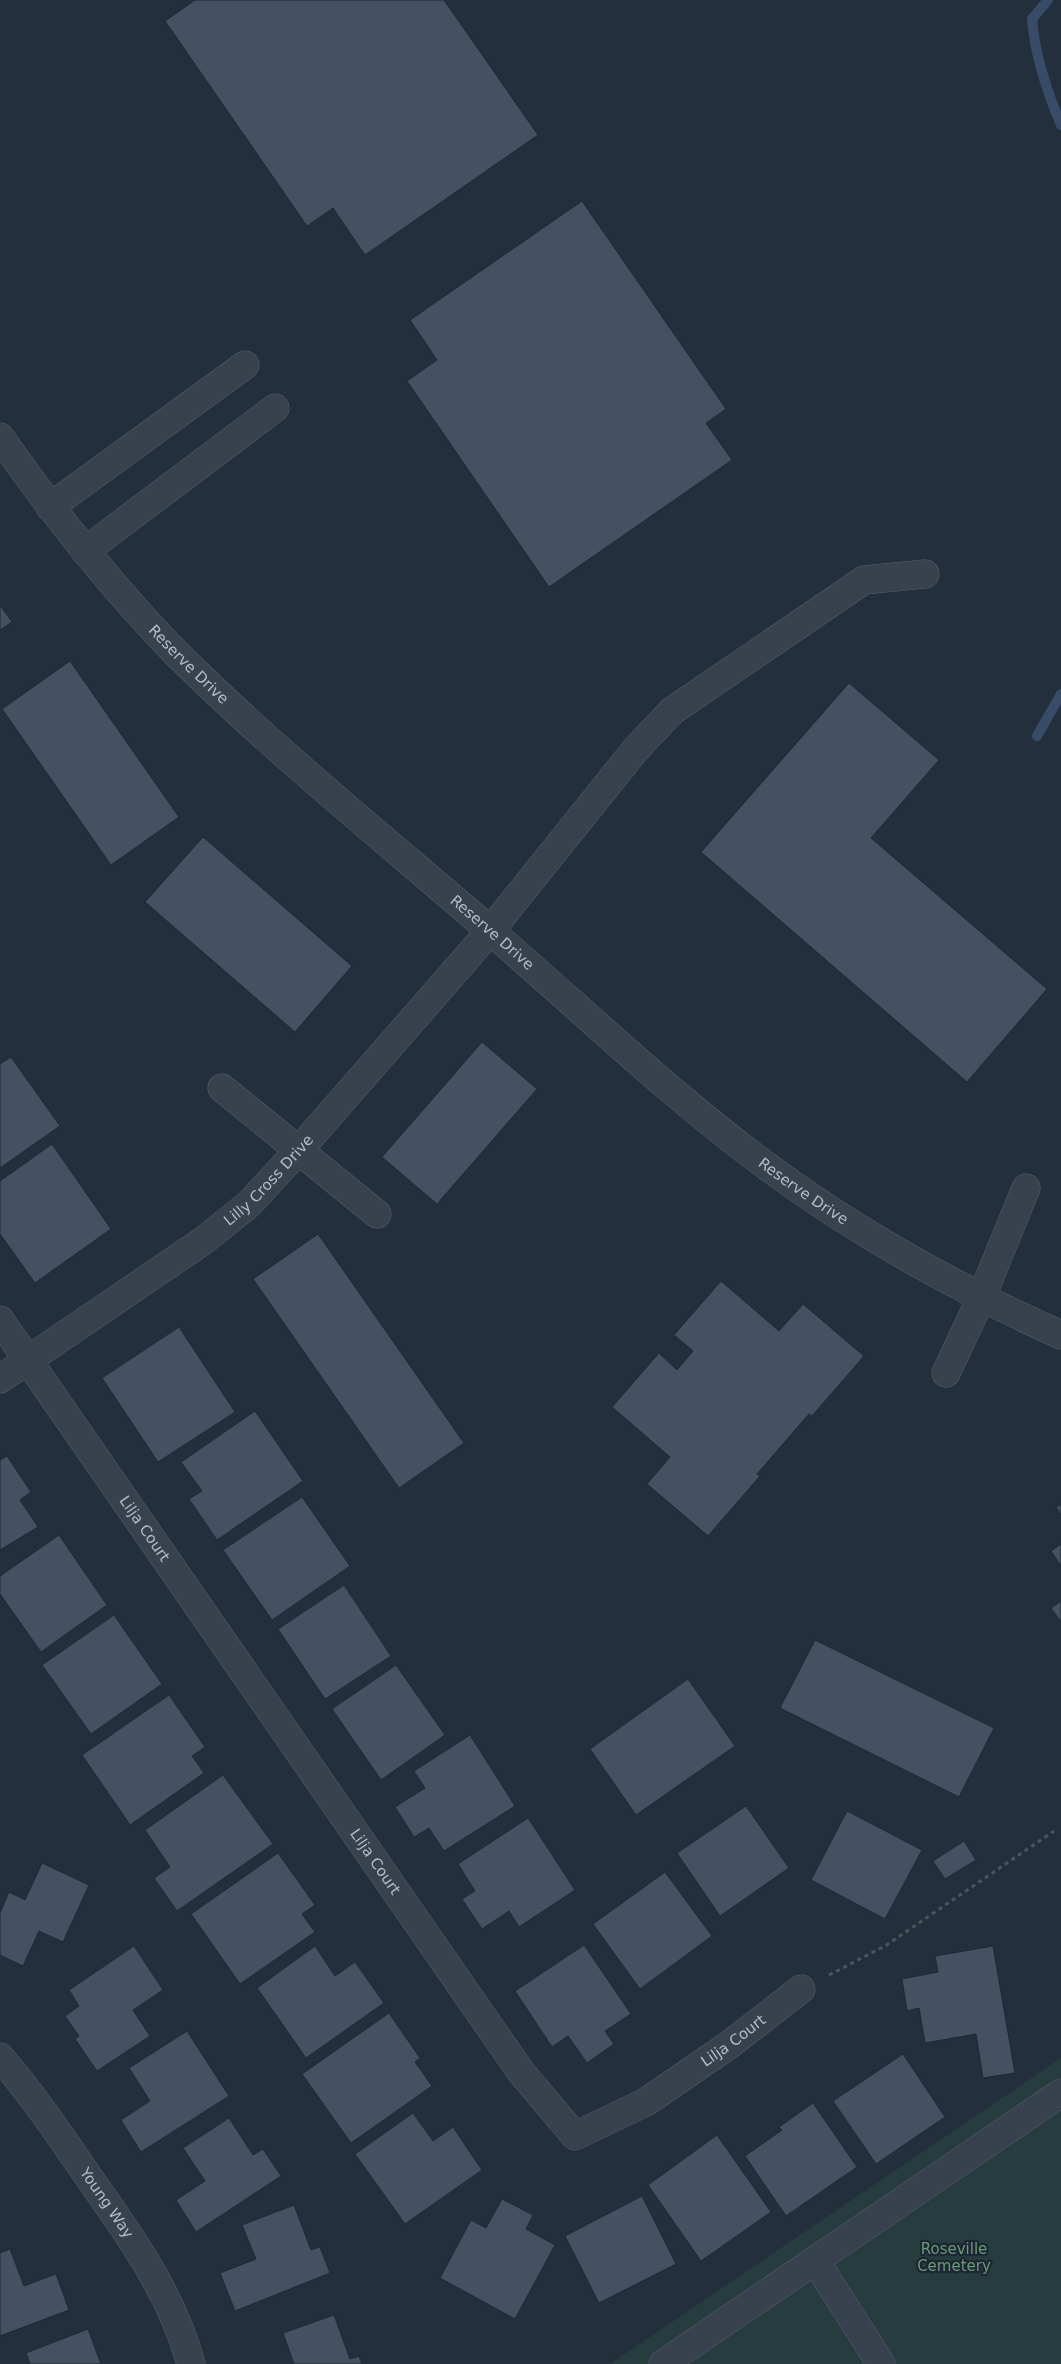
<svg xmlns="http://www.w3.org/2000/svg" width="1061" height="2364" font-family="'DejaVu Sans',sans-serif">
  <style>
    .green { fill: #263c3f }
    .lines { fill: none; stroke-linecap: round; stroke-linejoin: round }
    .stream { stroke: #394c67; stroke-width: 10 }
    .building { fill: #455162; stroke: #1f2835 }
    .minor-casing { stroke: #565f6c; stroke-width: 29 }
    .path { stroke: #44595c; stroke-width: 3; stroke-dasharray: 4 4; stroke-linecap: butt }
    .minor { stroke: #38414e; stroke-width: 28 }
    .labels { text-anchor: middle; stroke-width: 4.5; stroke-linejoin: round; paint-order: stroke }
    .street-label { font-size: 15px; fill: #b4bcc9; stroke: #1d2633 }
    .park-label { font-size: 15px; fill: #6b9a76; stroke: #1d2633 }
  </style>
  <rect width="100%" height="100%" fill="#242f3e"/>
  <path class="green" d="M1061,2058V2364H610Z"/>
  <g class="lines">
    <path class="stream" d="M1048,0L1032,19C1035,56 1047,92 1061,125
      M1037,736L1061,694"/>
  </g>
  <path class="building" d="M195,0H444L538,135L365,255L333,208L307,226L165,21Z
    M582,201L726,409L706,423L732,460L549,587L407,381L437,360L410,320Z
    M0,605L12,622L0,630Z
    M70,661L179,817L111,865L2,709Z
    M849,683L939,760L871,838L1047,989L967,1082L701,852Z
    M203,837L352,966L295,1032L145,902Z
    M482,1042L537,1089L437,1204L382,1157Z
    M11,1057L60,1126L0,1168V1064Z
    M52,1144L111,1229L35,1283L0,1234V1181Z
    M318,1234L464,1443L399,1488L253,1279Z
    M721,1281L779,1331L803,1304L864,1356L812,1416L809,1414L757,1474L760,1476L708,1536L647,1484L670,1457L612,1407L659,1353L677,1370L693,1351L674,1335Z
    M179,1327L235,1412L158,1462L102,1378Z
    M255,1411L303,1481L217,1540L189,1499L202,1491L181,1462Z
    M7,1456L31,1492L20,1500L38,1527L0,1550V1460Z
    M302,1497L350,1566L272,1620L223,1550Z
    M1061,1504V1515L1056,1507Z
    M59,1535L107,1605L41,1652L0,1594V1576Z
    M1061,1544V1566L1051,1551Z
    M344,1585L391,1656L325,1699L278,1629Z
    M1061,1601V1622L1051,1608Z
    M114,1615L162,1684L91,1734L42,1665Z
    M815,1640L994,1728L959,1797L780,1708Z
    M396,1665L445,1735L381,1780L332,1709Z
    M688,1679L735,1746L636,1815L590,1749Z
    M169,1695L205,1747L192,1756L204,1773L130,1825L82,1755Z
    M470,1735L515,1806L444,1851L429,1828L414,1837L395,1807L425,1788L414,1771Z
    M223,1775L273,1844L177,1911L154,1878L170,1867L145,1830Z
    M746,1806L789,1868L720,1916L677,1853Z
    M847,1811L922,1850L885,1919L811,1880Z
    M528,1818L575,1890L519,1927L509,1911L482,1929L462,1899L475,1891L458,1864Z
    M964,1841L976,1860L945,1879L933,1861Z
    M278,1853L315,1905L302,1914L315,1932L240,1984L191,1914Z
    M42,1863L89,1885L63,1942L39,1931L23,1966L0,1955V1913L9,1892L25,1900Z
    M665,1872L712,1936L640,1989L593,1924Z
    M584,1945L631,2014L605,2031L614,2044L587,2063L568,2036L552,2047L515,1991Z
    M134,1946L163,1990L133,2010L150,2036L97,2071L75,2039L79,2036L65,2016L79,2006L69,1990Z
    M315,1946L335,1976L355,1962L384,2003L306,2058L257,1988Z
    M993,1946L1015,2073L983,2078L976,2034L925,2043L919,2008L907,2011L902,1979L938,1972L935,1956Z
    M389,2013L420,2058L415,2062L432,2086L351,2143L302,2074Z
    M187,2031L229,2096L141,2152L121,2120L150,2101L129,2068Z
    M903,2054L945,2117L876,2164L833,2101Z
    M813,2103L857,2167L786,2216L745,2156L782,2130L779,2127Z
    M413,2113L433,2141L453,2127L482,2170L405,2224L355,2154Z
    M229,2118L253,2155L263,2149L281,2176L196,2232L176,2200L205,2181L183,2148Z
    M717,2135L771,2212L701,2261L648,2185Z
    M642,2196L676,2264L599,2303L565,2236Z
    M502,2199L533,2215L526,2229L555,2245L515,2319L440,2278L471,2220L486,2228Z
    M294,2205L311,2250L320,2247L330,2273L235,2311L220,2273L256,2259L242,2225Z
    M10,2249L24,2286L56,2274L69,2310L0,2336V2253Z
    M334,2315L350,2359L359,2356L362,2364H294L283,2333Z
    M88,2329L101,2364H30L26,2353Z"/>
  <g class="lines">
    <g class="minor-casing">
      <g id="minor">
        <path id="s1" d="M0,437C54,514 112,588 178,655C273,749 378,834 479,921C575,1003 666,1092 768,1167C858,1234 959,1289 1061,1335"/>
        <path d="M50,507L245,365"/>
        <path d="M85,551L275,408"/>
        <path d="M222,1088L377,1214"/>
        <path id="s2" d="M0,1320L521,2072L575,2136L646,2102L729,2045L801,1989"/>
        <path d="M946,1373L982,1296L1026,1188"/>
        <path id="s3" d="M0,1379L203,1241L249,1204L299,1150L490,931L636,749L672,711L864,580L925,574"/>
        <path id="s4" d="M0,2057C33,2095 61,2137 90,2179C131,2237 172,2294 191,2364"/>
        <path d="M815,2260L881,2364"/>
        <path d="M663,2364L1061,2093"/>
      </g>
    </g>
    <path class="path" d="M829,1975L885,1946L1054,1831"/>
    <use href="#minor" class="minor"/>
  </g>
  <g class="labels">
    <g class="street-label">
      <text dy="5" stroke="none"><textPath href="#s1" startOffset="296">Reserve Drive</textPath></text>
      <text dy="5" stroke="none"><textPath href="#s1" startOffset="701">Reserve Drive</textPath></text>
      <text dy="5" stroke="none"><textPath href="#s3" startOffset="335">Lilly Cross Drive</textPath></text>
      <text dy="5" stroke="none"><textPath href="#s1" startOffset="1106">Reserve Drive</textPath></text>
      <text dy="5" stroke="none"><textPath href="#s2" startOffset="254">Lilja Court</textPath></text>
      <text dy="5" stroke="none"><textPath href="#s2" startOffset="659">Lilja Court</textPath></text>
      <text dy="5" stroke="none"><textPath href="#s2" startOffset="1184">Lilja Court</textPath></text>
      <text dy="5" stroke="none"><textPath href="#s4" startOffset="181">Young Way</textPath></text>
    </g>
    <g class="park-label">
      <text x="954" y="2254">Roseville<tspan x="954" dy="17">Cemetery</tspan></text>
    </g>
  </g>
</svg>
